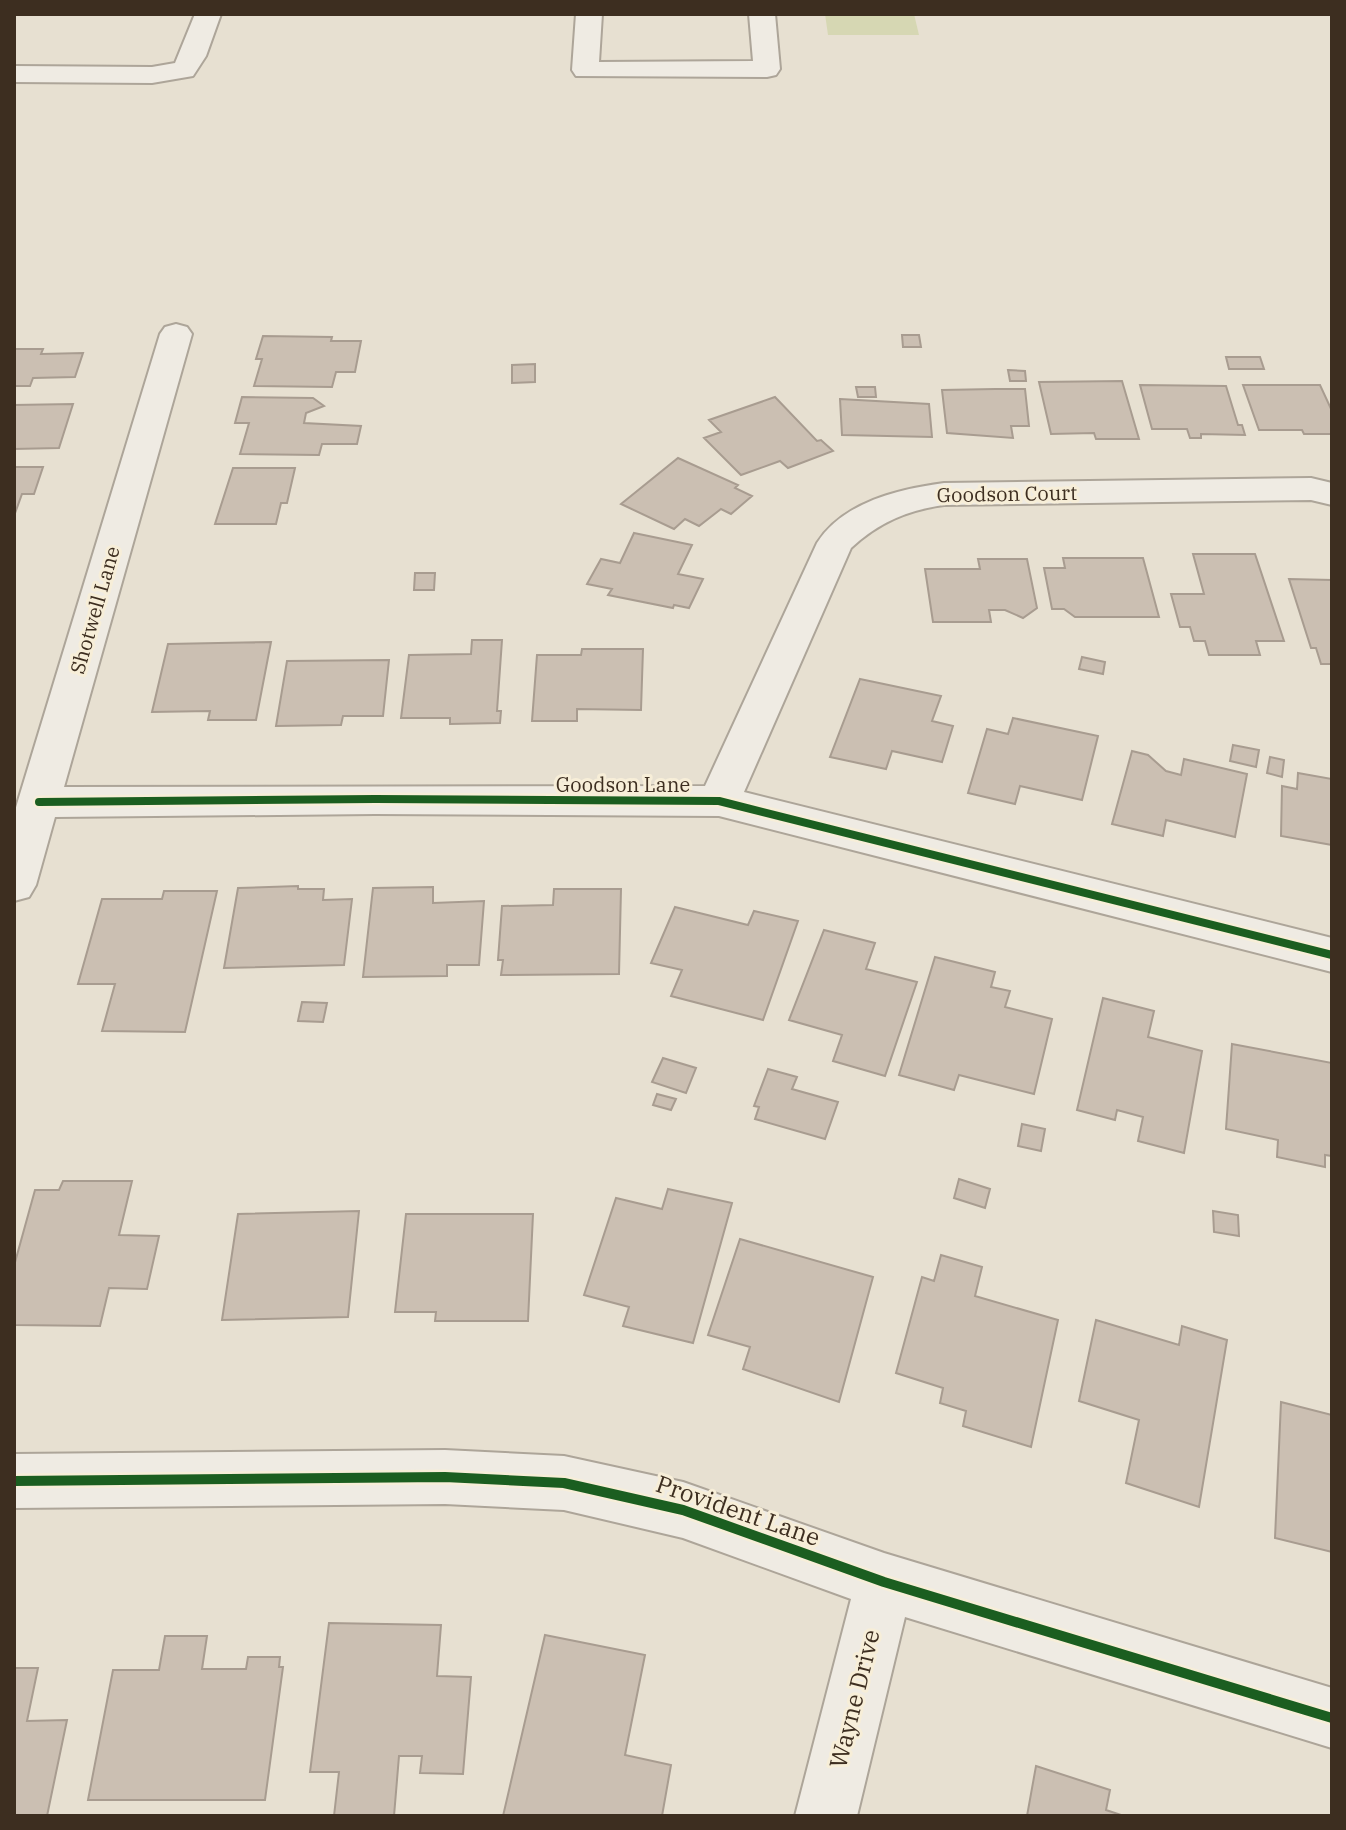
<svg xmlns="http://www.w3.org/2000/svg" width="1346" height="1830" font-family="'IBM Plex Serif',serif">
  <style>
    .green { fill: #d6d7b3 }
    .building { fill: #cbbfb2; stroke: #a89c90; stroke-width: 2 }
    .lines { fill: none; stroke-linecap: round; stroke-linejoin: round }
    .minor-casing { stroke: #ada599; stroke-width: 4 }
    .minor { fill: #efebe3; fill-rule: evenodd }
    .cycleway-far1-casing { stroke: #f7eed8; stroke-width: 13 }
    .cycleway-casing { stroke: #f7eed8; stroke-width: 15 }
    .cycleway-far1 { stroke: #1b5e20; stroke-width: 8 }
    .cycleway { stroke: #1b5e20; stroke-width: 10 }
    .labels { text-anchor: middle; stroke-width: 6; stroke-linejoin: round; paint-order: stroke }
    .street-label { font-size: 20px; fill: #3d2e20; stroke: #f7eed8 }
    .near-street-label { font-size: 24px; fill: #3d2e20; stroke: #f7eed8 }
  </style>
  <rect width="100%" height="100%" fill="#e7e0d1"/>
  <path class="green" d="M825,14H914L919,35H828Z"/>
  <path class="building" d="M902,335H919L921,347H903Z
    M263,336L332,337L331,341H361L355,372H336L332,387L254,386L262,359H256Z
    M14,349H43L41,354L83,353L75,377L33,378L30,386H14Z
    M1226,357H1260L1264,369H1229Z
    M535,364V382L512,383V365Z
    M1008,370L1025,371L1026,381H1010Z
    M1122,381L1139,439H1096L1094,433L1051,434L1039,382Z
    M1140,385L1226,386L1238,425H1242L1245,435L1201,434V438H1190L1187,429H1152Z
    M1243,385H1320L1332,411V434H1304L1302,430H1259Z
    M856,387H875L876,397H858Z
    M995,389H1025L1029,426H1011L1013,438L947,433L942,390Z
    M242,397L313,398L324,406L306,413L304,423L361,426L357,444H322L319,455L240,454L249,423H235Z
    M775,397L817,441L821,440L833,451L788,468L780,461L741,475L704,438L721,432L709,420Z
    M840,399L929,404L932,437L842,435Z
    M73,404L59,448L14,449V405Z
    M678,458L738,485L735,488L752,496L731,514L721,509L699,526L685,519L674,529L621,504Z
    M14,467H43L34,494H22L14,516Z
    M233,468H295L287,503H281L276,524H215Z
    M634,533L692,545L678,574L703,579L689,608L674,605L673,608L608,595L612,589L587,584L601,559L620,563Z
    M1193,554H1255L1284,641H1256L1260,655H1209L1205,641H1194L1190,627H1180L1171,594H1204Z
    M1063,558H1143L1159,617H1075L1064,609H1052L1044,568H1065Z
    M978,559H1027L1037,608L1023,618L1005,610H989L991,622H933L925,569H980Z
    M415,573H435L434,590H414Z
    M1289,579L1332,580V664H1321L1316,648H1311Z
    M472,640H502L497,711H501L500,723L450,724V718H401L409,655L471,654Z
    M271,642L256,720H208L210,711L152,712L168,644Z
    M582,649H643L641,710L577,709V721H532L537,655H581Z
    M1082,657L1105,662L1103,674L1079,669Z
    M389,660L383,716H343L341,725L276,726L287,661Z
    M860,679L941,696L932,721L953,726L942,762L892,751L886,769L830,757Z
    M1013,718L1098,736L1082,800L1020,786L1015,804L968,793L987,729L1008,734Z
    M1233,745L1259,750L1256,767L1230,761Z
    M1132,751L1148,755L1166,771L1181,775L1184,759L1247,774L1235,837L1166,820L1163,836L1112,824Z
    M1270,757L1284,760L1282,777L1267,773Z
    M1298,773L1332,779V845L1281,836L1282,786L1297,789Z
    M298,886V889H324L323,900L352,899L344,965L224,968L238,888Z
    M433,887V903L484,901L479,965H447V976L363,977L373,888Z
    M554,889H621L619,974L501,975L503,960H498L502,906L553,905Z
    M164,891H217L185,1032L102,1031L115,984H78L102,899H162Z
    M675,907L748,925L754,911L798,921L763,1020L671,996L682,970L651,963Z
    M824,930L875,943L866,969L917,982L885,1076L833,1061L842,1035L789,1020Z
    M935,957L995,972L991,987L1010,991L1005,1007L1052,1019L1034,1094L959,1075L954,1090L899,1075Z
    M1103,998L1154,1011L1148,1037L1202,1051L1184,1153L1138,1141L1143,1117L1117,1110L1115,1120L1077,1110Z
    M302,1002L327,1003L323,1022L298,1021Z
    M1232,1044L1332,1063V1156L1325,1155V1167L1277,1157L1278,1140L1226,1129Z
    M663,1058L696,1068L686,1093L652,1082Z
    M768,1069L797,1077L792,1089L838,1102L825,1139L755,1119L759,1107L754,1106Z
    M657,1094L676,1099L671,1110L653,1105Z
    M1022,1124L1045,1129L1041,1151L1018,1146Z
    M959,1179L990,1189L985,1208L954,1198Z
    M63,1181H132L119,1235L159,1236L147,1289L109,1288L100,1326L14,1325V1266L35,1190H59Z
    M668,1189L732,1203L693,1343L623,1326L629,1307L584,1295L616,1198L662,1209Z
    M359,1211L348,1317L222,1320L238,1214Z
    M1213,1211L1238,1215L1239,1236L1214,1232Z
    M406,1214H533L528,1321H435L436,1312H395Z
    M740,1239L873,1277L839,1402L743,1369L750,1347L708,1335Z
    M941,1255L982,1267L975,1296L1058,1320L1031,1447L963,1426L966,1411L940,1403L943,1388L896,1373L922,1277L934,1281Z
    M1096,1320L1179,1345L1182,1326L1227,1340L1199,1507L1126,1483L1139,1420L1079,1401Z
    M1281,1402L1332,1415V1552L1275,1538Z
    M329,1623L441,1625L437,1676L471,1677L463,1774L420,1773L422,1756H399L394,1816H334L339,1772H310Z
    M545,1635L645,1655L625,1755L671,1765L662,1816H503Z
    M165,1636H207L202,1669H246L248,1657H280L279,1667H283L265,1800H88L113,1670H159Z
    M14,1668H38L27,1721L67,1720L47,1816H14Z
    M1036,1766L1110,1790L1106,1810L1124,1816H1027Z"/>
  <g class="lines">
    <g class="minor-casing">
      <path id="minor" d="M195,14H221L206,56L193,76L152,83L14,82V66L152,67L175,63Z
        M576,14H602L599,62L753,61L749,14H775L780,69L776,75L767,77L576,76L572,70Z
        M176,324L187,327L192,334L64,787L705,786L817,543C843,502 899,489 944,483L1311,478L1332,483V505L1311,500L944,505C907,510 878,523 851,548L744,792L1332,938V972L719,816L375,814L55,817L36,885L29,897L14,901V814L160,334L165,327Z
        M445,1450L564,1456L683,1482L884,1553L1332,1688V1748L905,1617L857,1816H795L851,1599L683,1538L564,1510L445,1504L14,1508V1454Z"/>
    </g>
    <use href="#minor" class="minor"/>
    <g class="cycleway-far1-casing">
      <path id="cycleway-far1" d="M39,802L375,799L719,801L1332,955"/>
    </g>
    <g class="cycleway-casing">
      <path id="cycleway" d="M14,1481L445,1477L564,1483L683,1510L884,1582L1332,1718"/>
    </g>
    <use href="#cycleway-far1" class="cycleway-far1"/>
    <use href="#cycleway" class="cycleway"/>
  </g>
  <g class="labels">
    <g class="street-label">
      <text transform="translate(1007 494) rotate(-1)" y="7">Goodson Court</text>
      <text transform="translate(95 610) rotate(-74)" y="7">Shotwell Lane</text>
      <text x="623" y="792">Goodson Lane</text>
    </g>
    <g class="near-street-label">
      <text transform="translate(738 1511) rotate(19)" y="8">Provident Lane</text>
      <text transform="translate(855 1699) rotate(-76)" y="8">Wayne Drive</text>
    </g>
  </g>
  <rect width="1346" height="1830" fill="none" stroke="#3d2e20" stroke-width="32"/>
</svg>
